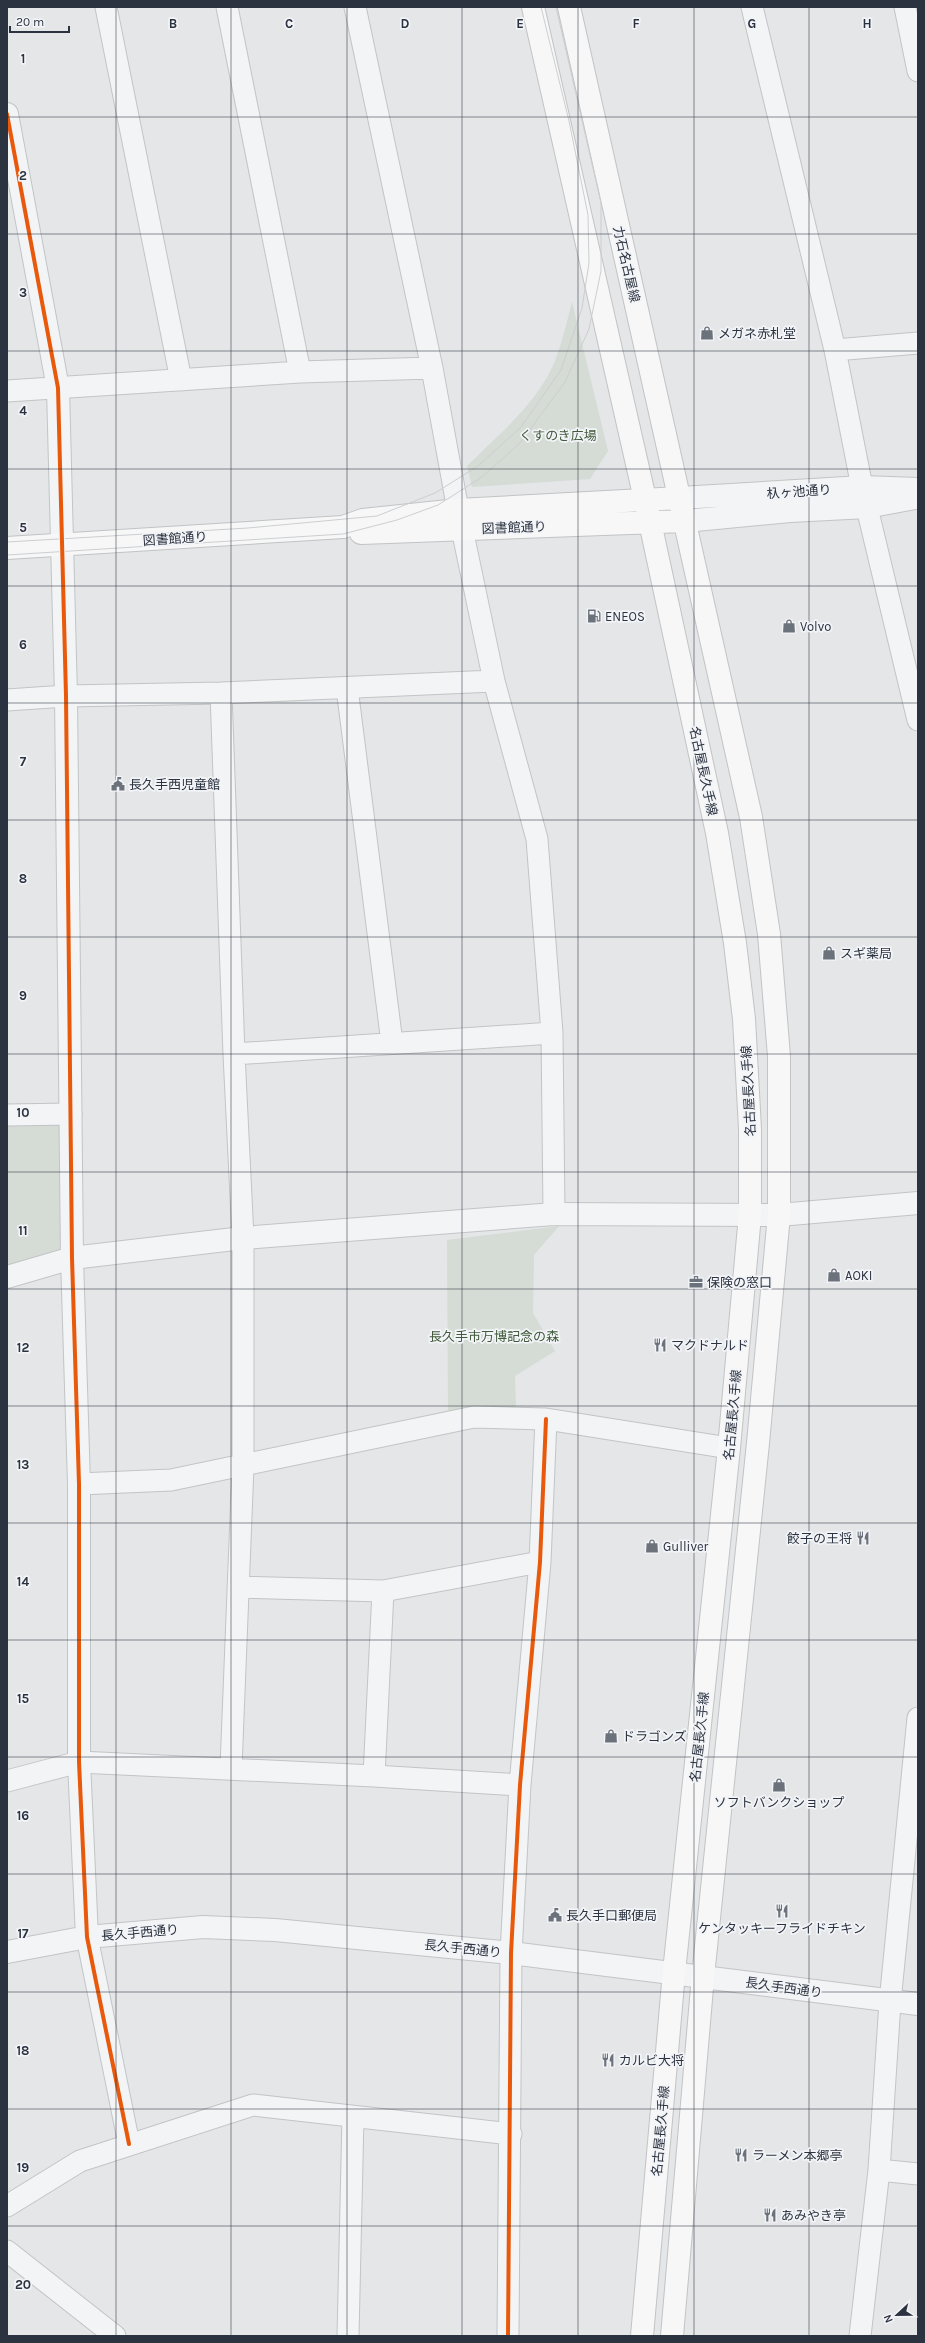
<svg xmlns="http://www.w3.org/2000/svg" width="925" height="2343" font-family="Karla,'Noto Sans JP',sans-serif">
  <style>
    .green { fill: #d5dbd5 }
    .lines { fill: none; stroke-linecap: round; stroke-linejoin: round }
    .minor-casing { stroke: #c2c4c6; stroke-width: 23 }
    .tertiary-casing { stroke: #c2c4c6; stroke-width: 24 }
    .primary-casing { stroke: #c1c3c5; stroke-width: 24 }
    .minor { stroke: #f3f4f5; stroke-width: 21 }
    .tertiary { stroke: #f3f4f5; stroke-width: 22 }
    .primary { stroke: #f7f7f7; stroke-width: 22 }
    .tram { stroke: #ccced0; stroke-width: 1 }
    .cycleway-casing { stroke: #f2f4f7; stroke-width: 6 }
    .cycleway { stroke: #e8590c; stroke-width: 4 }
    .grid { fill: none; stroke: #2c3340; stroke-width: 1; stroke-opacity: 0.55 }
    .labels { text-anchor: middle; stroke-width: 3.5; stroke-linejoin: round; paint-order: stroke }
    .street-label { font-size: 13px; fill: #2c3340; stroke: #f2f4f7 }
    .poi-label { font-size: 13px; fill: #2c3340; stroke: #f2f4f7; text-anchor: start }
    .park-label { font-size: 13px; fill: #415a3b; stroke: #f2f4f7 }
    .grid-label { font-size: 13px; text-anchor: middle; font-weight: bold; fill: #2c3340; stroke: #f2f4f7; stroke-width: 3.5; stroke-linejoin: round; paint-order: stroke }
  </style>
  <rect width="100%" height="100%" fill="#e4e6e8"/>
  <path class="green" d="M572,302L608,451L590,479L472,487L467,466C498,435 538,403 555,361C562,342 567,322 572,302Z
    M64,1118V1251L7,1268V1120Z
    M559,1226L534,1255L533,1313L555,1351L515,1376L516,1412L448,1415L447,1240Z"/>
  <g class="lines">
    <g class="minor-casing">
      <path id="minor" d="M106,7L181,380
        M227,7L300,372
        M355,7L432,368L458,510
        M752,7L835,350L862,487L918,720
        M905,7L918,71
        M835,350L918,343
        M7,391L300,372L432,368
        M462,529L494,681L537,839L552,1033L554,1214
        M347,688L392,1043
        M221,693L234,1054L243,1238V1466L231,1768
        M7,700L66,696L221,693L494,681
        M234,1054L552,1033
        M7,1115L71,1114
        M79,1484L171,1480L474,1417L546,1419L729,1448
        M238,1587L383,1591L540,1562
        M374,1776L383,1591
        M7,1781L79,1762L374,1776L520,1785
        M87,1937L129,2144
        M879,2170L918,2174
        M7,2206L80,2161L253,2105L511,2134
        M7,2251L115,2336
        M348,2336L353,2117
        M508,2336L511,1953L520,1785L540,1562L546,1419
        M860,2336L879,2170L890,2002L918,1718"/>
    </g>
    <g class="tertiary-casing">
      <path id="tertiary" d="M7,114L58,388L66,696L72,1258L79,1484V1762L87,1937
        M680,498L862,487L918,489
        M685,521L790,511L867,507L915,498
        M7,1277L72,1258L243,1238L554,1214L779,1215L918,1203
        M7,1952L87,1937L203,1927L275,1930L511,1953L918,2004"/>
    </g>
    <g class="primary-casing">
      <path id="primary" d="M533,7L645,499L717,833L735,943L744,1019L750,1129V1215L729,1448L674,1972L642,2336
        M569,7L751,817L769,934L779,1056V1215L758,1443L703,1976L672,2336
        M361,533L685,521
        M7,548L343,527L363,520L458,510L680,498"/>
    </g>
    <use href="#minor" class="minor"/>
    <use href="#tertiary" class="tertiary"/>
    <use href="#primary" class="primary"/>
    <path class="tram" d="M7,542L248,528L377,516L435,493L478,466L521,427L561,370L582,308L589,263L588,215L569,121L541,7
      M7,555L343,534L397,520L438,505L482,477L520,443L565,382L589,329L601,271V203L556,7"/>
    <g class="cycleway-casing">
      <path id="cycleway" d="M7,114L58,388L66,696L72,1258L79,1484V1762L87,1937L129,2144
        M508,2336L511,1953L520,1785L540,1562L546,1419"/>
    </g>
    <use href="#cycleway" class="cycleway"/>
  </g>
  <path class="grid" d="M116,7V2336M231,7V2336M347,7V2336M462,7V2336M578,7V2336M694,7V2336M809,7V2336M7,117H918M7,234H918M7,351H918M7,469H918M7,586H918M7,703H918M7,820H918M7,937H918M7,1054H918M7,1172H918M7,1289H918M7,1406H918M7,1523H918M7,1640H918M7,1757H918M7,1874H918M7,1992H918M7,2109H918M7,2226H918"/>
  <defs>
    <g id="shop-bare" transform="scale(1.08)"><path d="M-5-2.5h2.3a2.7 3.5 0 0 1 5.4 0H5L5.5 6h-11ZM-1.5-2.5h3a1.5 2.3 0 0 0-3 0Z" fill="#6c727b" stroke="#f2f4f7" stroke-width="2.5" paint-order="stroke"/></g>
    <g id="fuel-bare" transform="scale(1.08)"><path d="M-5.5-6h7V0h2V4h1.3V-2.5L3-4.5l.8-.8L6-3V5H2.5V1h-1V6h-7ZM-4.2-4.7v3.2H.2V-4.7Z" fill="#6c727b" stroke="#f2f4f7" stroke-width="2.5" paint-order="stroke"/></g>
    <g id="civic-bare" transform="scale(1.08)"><path d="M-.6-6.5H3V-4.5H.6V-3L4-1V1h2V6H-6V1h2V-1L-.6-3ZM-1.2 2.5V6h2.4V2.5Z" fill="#6c727b" stroke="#f2f4f7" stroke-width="2.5" paint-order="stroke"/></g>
    <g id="office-bare" transform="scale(1.08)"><path d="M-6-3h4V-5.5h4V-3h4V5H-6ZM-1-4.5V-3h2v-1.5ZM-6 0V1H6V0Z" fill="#6c727b" stroke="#f2f4f7" stroke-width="2.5" paint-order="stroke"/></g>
    <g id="restaurant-bare" transform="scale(1.08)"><path d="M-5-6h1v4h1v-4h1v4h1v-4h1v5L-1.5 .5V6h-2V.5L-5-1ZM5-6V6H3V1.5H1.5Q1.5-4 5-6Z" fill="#6c727b" stroke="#f2f4f7" stroke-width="2.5" paint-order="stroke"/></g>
  </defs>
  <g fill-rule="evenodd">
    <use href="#shop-bare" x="707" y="333"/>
    <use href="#fuel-bare" x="594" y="616"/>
    <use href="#shop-bare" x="789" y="626"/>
    <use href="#civic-bare" x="118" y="784"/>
    <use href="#shop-bare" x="829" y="953"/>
    <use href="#shop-bare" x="834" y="1275"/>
    <use href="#office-bare" x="696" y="1282"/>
    <use href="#restaurant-bare" x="660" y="1345"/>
    <use href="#restaurant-bare" x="863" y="1538"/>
    <use href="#shop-bare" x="652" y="1546"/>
    <use href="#shop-bare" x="611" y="1736"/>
    <use href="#shop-bare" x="779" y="1785"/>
    <use href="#restaurant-bare" x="782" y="1911"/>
    <use href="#civic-bare" x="555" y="1915"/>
    <use href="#restaurant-bare" x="608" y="2060"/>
    <use href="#restaurant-bare" x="741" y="2155"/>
    <use href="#restaurant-bare" x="770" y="2215"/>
  </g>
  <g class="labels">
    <g class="street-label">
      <text transform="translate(627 264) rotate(77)" y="5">力石名古屋線</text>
      <text transform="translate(799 491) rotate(-4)" y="5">杁ヶ池通り</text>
      <text transform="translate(514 527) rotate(-2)" y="5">図書館通り</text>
      <text transform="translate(175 538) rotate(-4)" y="5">図書館通り</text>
      <text transform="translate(704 771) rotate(78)" y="5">名古屋長久手線</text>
      <text transform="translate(748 1091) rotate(-93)" y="5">名古屋長久手線</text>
      <text transform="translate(732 1415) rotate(-85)" y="5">名古屋長久手線</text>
      <text transform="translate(699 1737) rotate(-84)" y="5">名古屋長久手線</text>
      <text transform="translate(140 1932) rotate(-5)" y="5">長久手西通り</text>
      <text transform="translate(463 1948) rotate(6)" y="5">長久手西通り</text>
      <text transform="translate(784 1987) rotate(8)" y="5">長久手西通り</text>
      <text transform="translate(660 2131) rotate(-85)" y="5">名古屋長久手線</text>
    </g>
    <g class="poi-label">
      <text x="718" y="338">メガネ赤札堂</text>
      <text x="605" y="621">ENEOS</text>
      <text x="800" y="631">Volvo</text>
      <text x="129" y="789">長久手西児童館</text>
      <text x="840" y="958">スギ薬局</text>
      <text x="845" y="1280">AOKI</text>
      <text x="707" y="1287">保険の窓口</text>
      <text x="671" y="1350">マクドナルド</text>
      <text x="852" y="1543" text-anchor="end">餃子の王将</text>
      <text x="663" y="1551">Gulliver</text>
      <text x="622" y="1741">ドラゴンズ</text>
      <text x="779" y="1807" text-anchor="middle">ソフトバンクショップ</text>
      <text x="566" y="1920">長久手口郵便局</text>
      <text x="782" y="1933" text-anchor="middle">ケンタッキーフライドチキン</text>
      <text x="619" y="2065">カルビ大将</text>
      <text x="752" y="2160">ラーメン本郷亭</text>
      <text x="781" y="2220">あみやき亭</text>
    </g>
    <g class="park-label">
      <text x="558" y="440">くすのき広場</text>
      <text x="494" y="1341">長久手市万博記念の森</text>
    </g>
  </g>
  <g class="grid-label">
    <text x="173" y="28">B</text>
    <text x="289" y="28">C</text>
    <text x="405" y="28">D</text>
    <text x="520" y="28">E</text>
    <text x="636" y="28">F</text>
    <text x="752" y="28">G</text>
    <text x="867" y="28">H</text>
    <text x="23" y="63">1</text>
    <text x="23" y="180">2</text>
    <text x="23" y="297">3</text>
    <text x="23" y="415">4</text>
    <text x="23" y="532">5</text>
    <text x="23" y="649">6</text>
    <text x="23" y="766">7</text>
    <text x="23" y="883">8</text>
    <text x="23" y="1000">9</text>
    <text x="23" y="1117">10</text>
    <text x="23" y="1235">11</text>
    <text x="23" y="1352">12</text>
    <text x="23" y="1469">13</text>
    <text x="23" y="1586">14</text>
    <text x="23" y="1703">15</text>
    <text x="23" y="1820">16</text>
    <text x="23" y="1938">17</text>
    <text x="23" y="2055">18</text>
    <text x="23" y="2172">19</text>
    <text x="23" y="2289">20</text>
  </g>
  <rect width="925" height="2343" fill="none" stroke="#2c3340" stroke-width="16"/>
  <g transform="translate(897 2315) rotate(248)" stroke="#f2f4f7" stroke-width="3" paint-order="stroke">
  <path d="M0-3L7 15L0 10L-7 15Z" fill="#2c3340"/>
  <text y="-6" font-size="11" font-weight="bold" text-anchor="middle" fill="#2c3340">N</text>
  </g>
  <path d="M10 26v6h59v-6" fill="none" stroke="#2c3340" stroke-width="2"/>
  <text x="16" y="26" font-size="12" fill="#2c3340" stroke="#f2f4f7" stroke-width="3" paint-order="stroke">20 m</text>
</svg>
